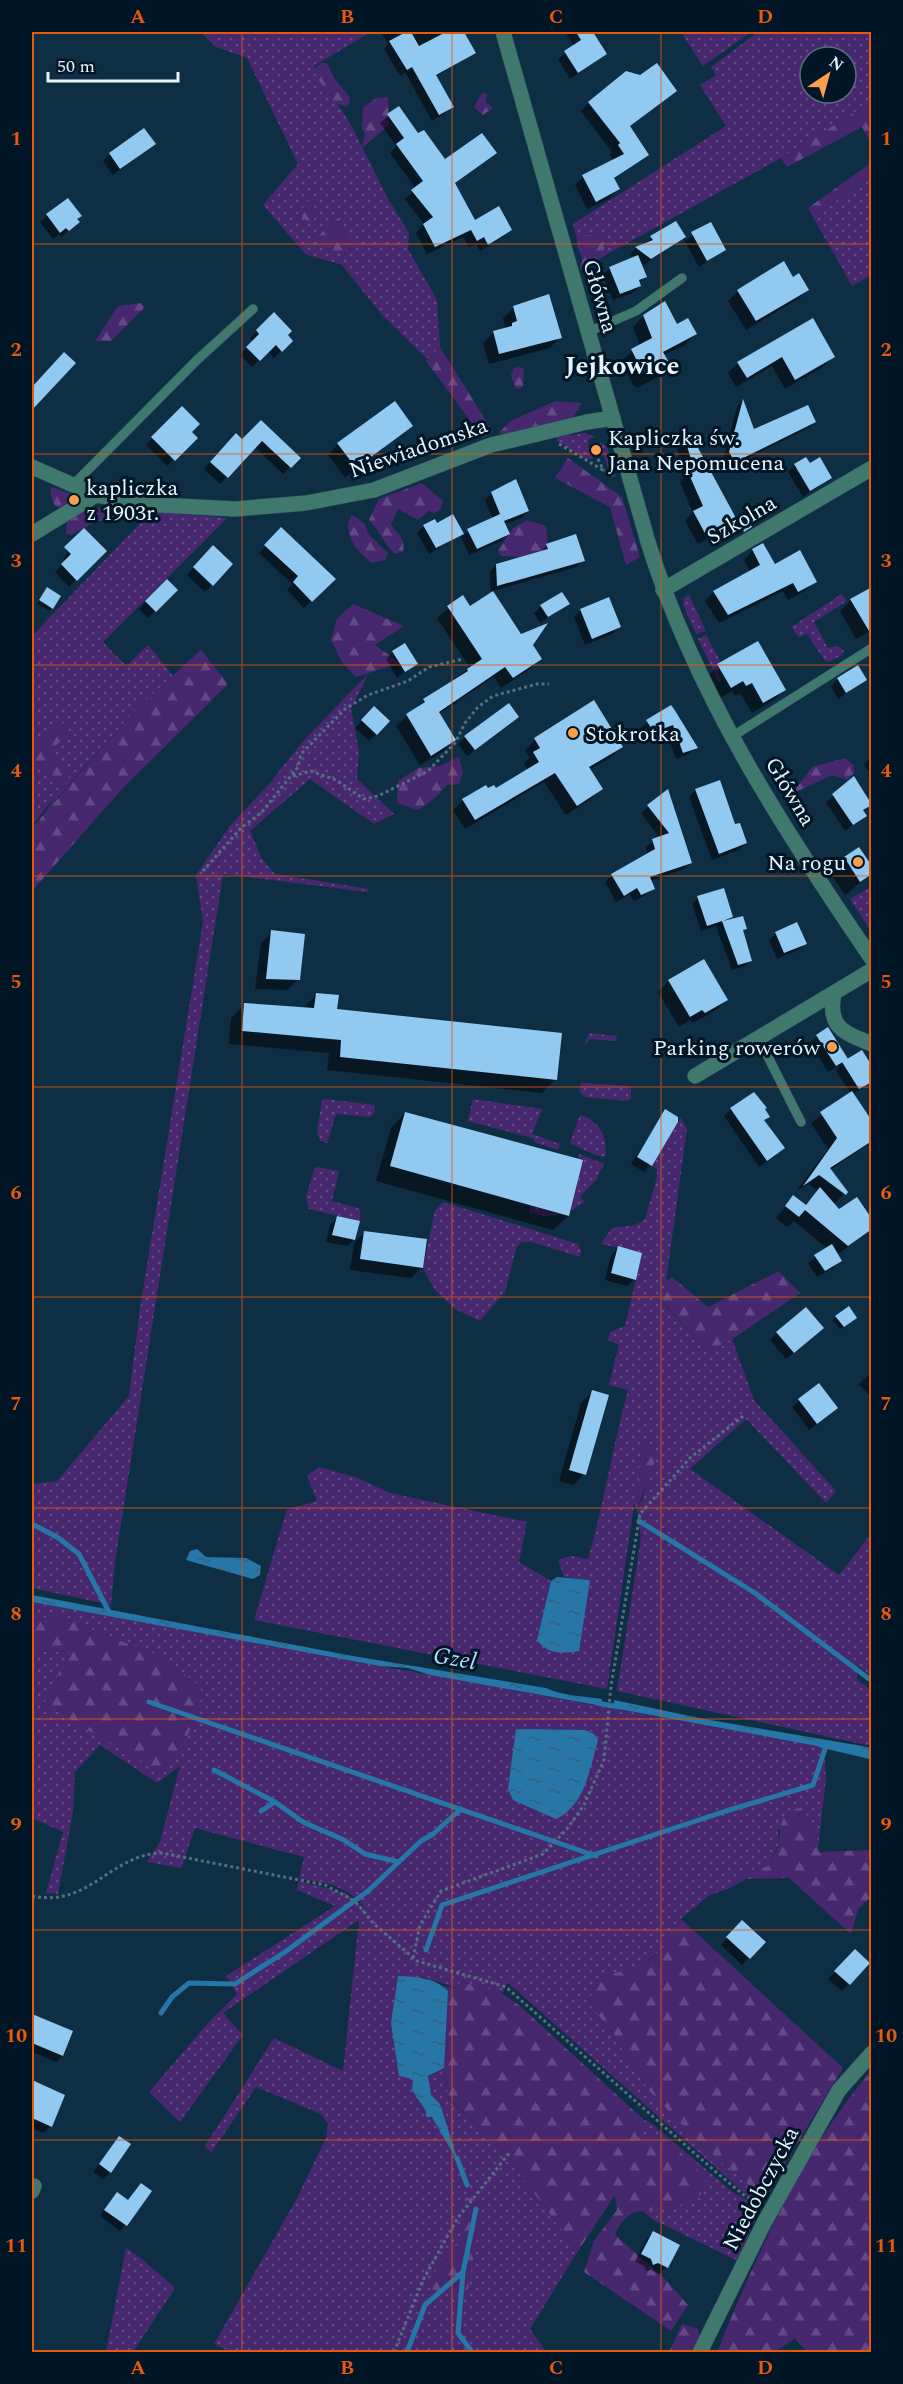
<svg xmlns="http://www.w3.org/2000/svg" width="903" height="2384" font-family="Spectral,serif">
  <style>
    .grass { fill: url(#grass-dots); fill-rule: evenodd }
    .forest { fill: url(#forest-firs) }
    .water { fill: url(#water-ripples) }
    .shadow { fill: #0007 }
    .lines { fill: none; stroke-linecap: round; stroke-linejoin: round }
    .stream { stroke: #2676a8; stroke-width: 5 }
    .building { fill: #92c9f1 }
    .service-casing { stroke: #2c4a5d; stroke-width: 10 }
    .minor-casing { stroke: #2c4a5d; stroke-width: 16 }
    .tertiary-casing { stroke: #2c4a5d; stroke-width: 16 }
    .path { stroke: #556f80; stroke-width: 3; stroke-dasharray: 3 3; stroke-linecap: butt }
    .service { stroke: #41786e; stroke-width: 9 }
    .minor { stroke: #41786e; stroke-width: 15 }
    .tertiary { stroke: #41786e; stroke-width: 15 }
    .grid { fill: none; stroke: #e8590c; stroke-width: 1.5; stroke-opacity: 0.55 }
    .poi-dot { fill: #f9a04c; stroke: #001525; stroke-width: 2 }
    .labels { text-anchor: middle; stroke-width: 6; stroke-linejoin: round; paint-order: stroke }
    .street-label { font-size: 22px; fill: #e7f3fd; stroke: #001525 }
    .poi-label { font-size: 22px; fill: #e7f3fd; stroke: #001525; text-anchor: start }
    .water-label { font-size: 24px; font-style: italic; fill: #aedbfc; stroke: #001525 }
    .quarter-label { font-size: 26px; font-weight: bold; fill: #e7f3fd; stroke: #001525 }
    .neatline { fill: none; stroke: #e8590c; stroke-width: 2 }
    .grid-label { font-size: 20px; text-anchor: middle; font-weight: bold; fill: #e8590c }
  </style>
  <defs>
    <pattern id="grass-dots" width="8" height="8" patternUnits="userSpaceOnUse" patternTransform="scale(1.5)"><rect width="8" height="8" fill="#47286f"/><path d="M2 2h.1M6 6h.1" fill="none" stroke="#624884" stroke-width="1.8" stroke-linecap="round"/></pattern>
    <pattern id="forest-firs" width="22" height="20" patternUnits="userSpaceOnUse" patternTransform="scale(1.5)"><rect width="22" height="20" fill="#47286f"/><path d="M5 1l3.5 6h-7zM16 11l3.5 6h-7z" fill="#624884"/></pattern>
    <pattern id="water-ripples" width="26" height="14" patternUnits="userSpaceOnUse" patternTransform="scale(1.5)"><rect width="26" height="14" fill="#2676a8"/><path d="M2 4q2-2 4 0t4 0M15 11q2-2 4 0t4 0" fill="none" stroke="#36607a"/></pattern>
  </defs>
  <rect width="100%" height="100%" fill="#0e2e43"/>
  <path class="grass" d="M201,32H371L314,66L351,125L387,197L409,233L408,249L437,300L440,347L427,359L382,315L342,265L305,254L263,205L298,164L247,58L216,47Z
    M681,32H751L703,66Z
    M758,32H871V102L781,158L584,267L573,224L726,126L700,85L716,75L711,67ZM810,57H846V93H810Z
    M871,176V275L852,286L813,217Z
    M585,433L595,437L589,439L588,445L593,458L587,460L557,441L556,437Z
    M599,441L607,447L616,477L610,474Z
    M152,511L227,518L103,642L126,666L148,645L173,676L137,708L45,812L56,795L32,826V764L62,786L32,742V729L34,725L32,724V636Z
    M842,594L847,601L814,622L828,648L838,646L844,651L842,655L829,662L825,661L807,634L799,637L791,627Z
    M689,595L706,631L696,634L683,605L684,598Z
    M706,635L722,664L718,671L721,680L719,682L698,639Z
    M369,673L351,709L359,751L357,779L394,814L374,824L310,779L250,831L262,859L275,874L369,889L368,892L223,874L115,1562L111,1605L32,1588V1484L57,1481L129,1396L140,1308L203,922L196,875L229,827L269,784L304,740Z
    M871,887L872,931H871L850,899Z
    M589,1033L617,1036L616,1041L590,1039L584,1046Z
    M581,1083L631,1086V1098L628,1101L585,1097L579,1091Z
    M326,1099L374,1105L375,1112L370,1117L336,1114L327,1143L320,1141L317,1133L322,1100Z
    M473,1099L542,1109L532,1134L560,1144L558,1150L536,1143L533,1138L468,1121Z
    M580,1115C600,1121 608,1137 605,1157L595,1155L570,1143Z
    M681,1118L687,1129L663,1303L707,1351L732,1339L754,1400L836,1491L826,1503L746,1419L690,1469L839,1575L871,1534V1676L858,1666L857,1679L871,1690V1746L617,1691L641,1538L637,1509L643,1498L655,1446L643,1444L607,1689L254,1620L287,1509L317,1501L307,1476L319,1467L355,1477L390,1493L527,1522L519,1562L551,1581L537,1640L590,1580L564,1577L558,1560L571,1556L588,1559C604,1503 613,1446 628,1390L609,1385L619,1345L608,1340L610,1332L625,1326L642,1253L601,1244L612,1228L636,1225L645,1219L657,1177V1170L652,1166Z
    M579,1154L604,1164L596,1180L580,1197L585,1202L571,1210L583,1160L578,1158Z
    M318,1167L339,1171L332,1201L360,1209V1221L309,1209L306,1197L314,1169Z
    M443,1202L578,1244L581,1251L580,1257L532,1242H521L516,1249L505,1292L480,1321L455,1309L434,1289L423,1268L435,1210Z
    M531,1205L561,1214L547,1216L529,1213Z
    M32,1602L824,1747L826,1779L818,1848L810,1818L778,1830L779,1844L768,1866L747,1873L730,1888L708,1896L681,1919L667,1945L639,1967L601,1977L588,2002L615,2036L635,2072L703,2146L764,2198L751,2199L507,1982L503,1993L461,1982L457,1988L422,1977L420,2081L444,2068L449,2100L492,2138L578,2251L530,2329L546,2352H231L214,2344L296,2200L326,2138L328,2124L321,2114L256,2087L211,2153L205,2146L274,2038L343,2071L359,1920L223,2013L243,2035L180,2122L149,2092L209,2022L237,1994L226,1976L335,1906L297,1890L299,1881L345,1893L368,1911C346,1886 332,1883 299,1879L304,1857L195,1828L181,1868L147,1862L160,1842L180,1766L157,1783L100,1745L75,1772L73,1811L58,1894L46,1893L63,1832L32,1818V1652L70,1651L44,1704L204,1691L167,1659L57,1616L32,1620Z
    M644,2120L650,2122L733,2192L757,2206L758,2212L738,2261L652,2219L641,2210L668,2208L635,2147Z
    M126,2248L141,2258L175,2288L133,2352H106Z"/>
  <path class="forest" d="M321,63H327L334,78L350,98L349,104L345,107L332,101L313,70Z
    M482,93L487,94L486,102L493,108L483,115L474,107Z
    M388,97L389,125L362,148L365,133L362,129L363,108L376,98Z
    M871,102V144L862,127L787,167L781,158Z
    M871,163V176L813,217L808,208Z
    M311,200L317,213L311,224L300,215L305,202Z
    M338,218L354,240L343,253H326L318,236Z
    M594,234L598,235C603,243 606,248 603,257L595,261L593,272L589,274L580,269L583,257L577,247L583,236Z
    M141,303L145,307L111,341H95L118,306Z
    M440,347L493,432L483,438L426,361Z
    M520,367L524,369L523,387L516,389L511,375L514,368Z
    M556,401L582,403L572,419L515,435L499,433L510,421Z
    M568,458L622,497L640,557L626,565L610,507L555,478Z
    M422,483L443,501L440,510L434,513L429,511L418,520L398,509L391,524C397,535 406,537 403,552L395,554C384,544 380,531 369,520L379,499Z
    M51,487L74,495L62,510C52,506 50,497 51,487Z
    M90,506L115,511L119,514V521H97L71,535L66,534L67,521Z
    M352,515L364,523L369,535L388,553L385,560L372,563C359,554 340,532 352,515Z
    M527,520L546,526L548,549L519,557L501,556L498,551L513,528Z
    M353,604L404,626L375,645L400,663L356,677L342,662L331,640L337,619Z
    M201,650L228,684L122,789L32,891V828L137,708Z
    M59,720L73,731L48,752L72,773L62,786L32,764V742L37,747Z
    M459,757L463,773L459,784L447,785L436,797L418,810L397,803L398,781L418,768L440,766Z
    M845,758L853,765L855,772L847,780L832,775L792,794L812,767Z
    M779,1271L800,1293L731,1340L707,1351L663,1302L666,1281L672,1277L708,1307Z
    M643,1444L655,1446L656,1458L637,1509L634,1501Z
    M57,1616L167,1659L204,1691L186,1740L163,1774L44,1704L69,1651L32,1652V1620Z
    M799,1808L810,1818L819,1852L871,1850V1897L858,1909L851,1934L789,1878L746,1879L730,1888L747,1873L768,1866C772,1859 778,1850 779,1843C781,1826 779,1813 799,1808Z
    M681,1919L843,2068L764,2198L703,2146L655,2097L635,2072L615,2036L588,2002L601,1977C645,1965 659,1962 681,1919Z
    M460,1982L498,1991L519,2005L644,2120L635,2147L659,2134L689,2160L706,2180L701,2194C691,2200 682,2206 670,2208C646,2212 626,2205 615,2235L666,2280L688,2305L671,2331L584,2272L594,2241L617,2210L615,2195L578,2251L492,2138L449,2099L444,2068L443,2040L448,1991L443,1986L457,1988Z
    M871,2071V2352H807L795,2338L775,2352H717C757,2254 802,2152 871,2071Z
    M462,2197L478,2200L482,2210L468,2289L444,2294L432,2289C435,2267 441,2251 462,2241L463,2225L457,2209Z
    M682,2324L698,2329L699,2336L691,2352H669Z"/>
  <path class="water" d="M197,1549L206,1557L246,1558L261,1566L260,1575L253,1579L186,1560L190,1551Z
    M557,1577L590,1580L579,1651C563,1654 547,1654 537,1640L551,1581Z
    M32,1595L353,1656L546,1688C563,1696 584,1696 602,1699V1706L430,1675L408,1668L380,1666L32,1602Z
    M614,1700L704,1719L862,1746L871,1748V1756L613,1708Z
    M516,1729L585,1730L594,1734L598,1740C590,1768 585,1806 556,1819L513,1800L508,1789Z
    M398,1976C415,1977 435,1977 448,1991L444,2068L428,2076L431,2095L440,2104L459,2164L432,2117H426V2111L412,2090L413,2079L399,2076L391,2023Z"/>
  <path class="shadow" d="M381,32H462L474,53L435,77L452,107L445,113L432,121L405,72L400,76L384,49L388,44Z
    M565,32H591L605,54L570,79L558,59L574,46Z
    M675,91L629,127L647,154L613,180L618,189L610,198L587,209L575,185L583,177L614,161L610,155L612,152L581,111L589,103Z
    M388,116L418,135L445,161L495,153L454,184L474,222L510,230L502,238L480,251L476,244L469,247L463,237L427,254L416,233L424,224L405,199L416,189L390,153L396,146L380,123Z
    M154,144L113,175L103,161L110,154Z
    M47,215L76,219L71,229L61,237L59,234L53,239L40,222Z
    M676,223L686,240L710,224L725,250L699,267L683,238L644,265L639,261L645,276L639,283L640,286L633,293L613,300L603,275L610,268L635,258L630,254L636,248Z
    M793,279L807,290L798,299L746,330L728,301L738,291Z
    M514,307L560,337L550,348L489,364L483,343L494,332L506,329L503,318Z
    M274,314L291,341L274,358L268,351L252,367L240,355L253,342L250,338Z
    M644,316L695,334L685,345L664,355L669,366L658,377L637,388L633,385L621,361L640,345L633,327Z
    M812,320L833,357L823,367L785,389L772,366L736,387L728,373L738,363Z
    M742,401L753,431L815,422L808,428L728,468L723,459L737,407Z
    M182,408L190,432L196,438L167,466L146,445Z
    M261,422L299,458L283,474L255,447L220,484L204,469L236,435L242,441Z
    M411,426L345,478L328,455L338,444Z
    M684,437L735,520L727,529L698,544L685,521L693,513L680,482L685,476L676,446Z
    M795,465H809L830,478L803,497L788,472Z
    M492,493L528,511L521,518L504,525L508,534L501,541L469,555L460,535L429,554L417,533L424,526L437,525L453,516L463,535L493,519L485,500Z
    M740,522L747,529L741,533L737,525Z
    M274,536L334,579L304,608L287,590L292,584L259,553Z
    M77,537L105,551L69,587L55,572L65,562L63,560Z
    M547,545L583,560L576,567L492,591L521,636L540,659L530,669L501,688L494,677L439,714L454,740L444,751L420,765L396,726L424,700L470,668L437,618L463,597L470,608L491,594L490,572L496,565L541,552Z
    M213,547L231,564L205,592L187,575Z
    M753,550L774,566L815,581L806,590L788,600L783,591L719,623L705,601L714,592L750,572L744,560Z
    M167,581L176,590L148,618L139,609Z
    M44,592L52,608L49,611L37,604Z
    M851,600L872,630L856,639L840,611Z
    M568,603L540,623L534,613L541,606Z
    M581,610L619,627L612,634L585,645L574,617Z
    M757,643L785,689L774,700L752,713L740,693L735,696L732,691L720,698L707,676L718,666Z
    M393,652L416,663L397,678L386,659Z
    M838,679L865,680L838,699L831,686Z
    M593,702L621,747L611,757L589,770L601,789L591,799L566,815L544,782L465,829L453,810L463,800L495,790L528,770L524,763L530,758L525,750L535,740Z
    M671,707L696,747L689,754L676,759L666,731L646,738L640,728Z
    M374,708L388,721L369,741L355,728Z
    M518,717L467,756L458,744L465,737Z
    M872,757V777L864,764Z
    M854,778L871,804L863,812L865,816L845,831L826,802Z
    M696,790L746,843L739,850L712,860L689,797Z
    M667,791L691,862L684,869L650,881L653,888L646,895L634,901L630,894L616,902L605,882L612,875L648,854L645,847L660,838L641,813Z
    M845,858L872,873L845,895L830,873Z
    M698,898L732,917L727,921L745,928L742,932L751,960L745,966L732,970L716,926L701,931L692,903Z
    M272,932L298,979L287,990L255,989L261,943Z
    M776,933L805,943L798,950L777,959L769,940Z
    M669,981L727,999L716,1010L693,1023L690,1020L679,1027L658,992Z
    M317,994L336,1011L556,1079L542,1093L327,1070L329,1053L229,1044L231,1018L245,1005L303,1008Z
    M817,1036L872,1082L852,1095L872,1124V1142L830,1170L846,1192L833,1205L839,1211L872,1228L837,1255L840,1261L833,1268L817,1277L808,1263L828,1249L794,1221L787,1227L776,1218L793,1197L804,1206L818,1191L809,1184L796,1191L828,1149L811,1123L851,1094L836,1071L840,1065L828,1072L810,1043Z
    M731,1109L763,1110L768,1116L763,1121L776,1155L759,1167L724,1116Z
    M666,1111L677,1122L644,1172L631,1164Z
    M405,1113L568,1216L553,1230L376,1181L391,1128Z
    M337,1218L354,1239L347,1246L326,1242L330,1225Z
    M364,1233L422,1267L411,1278L350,1270L354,1243Z
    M618,1248L634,1279L627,1286L605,1280L611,1255Z
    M836,1317L852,1321L840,1329L833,1320Z
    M777,1333L815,1335L786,1359L770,1340Z
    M872,1372V1398L859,1384Z
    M819,1385L829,1415L809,1430L792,1407Z
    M592,1392L584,1474L573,1485L559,1481L581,1403Z
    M742,1922L764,1942L742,1965L721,1945Z
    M848,1958L868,1963L842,1991L828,1979Z
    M32,2016L71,2032L62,2056L56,2062L32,2052Z
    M32,2082L63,2096L50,2126L43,2133L32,2128Z
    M119,2138L110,2172L103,2179L93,2172Z
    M141,2185L125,2225L120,2231L100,2216L112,2199L128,2201Z
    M653,2233L666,2267L659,2274L651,2270L646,2271L644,2266L635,2261L646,2240Z"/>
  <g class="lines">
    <path class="stream" d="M639,1521L755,1593L872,1681
      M32,1524L57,1537L79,1554L110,1614
      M149,1702L596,1856
      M597,1703L620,1707
      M821,1745L872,1757
      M214,1770L275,1802L303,1822L344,1840L365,1854L399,1862
      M261,1811L275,1802
      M426,1950L442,1905L726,1811L813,1785L826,1746
      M161,2013L172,1997L189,1983L235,1984L285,1952L368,1891L421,1841L433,1834L461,1809
      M457,2158L467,2185
      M463,2272L458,2333L472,2352
      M407,2352L425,2305L463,2272L476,2209"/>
  </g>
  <path class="building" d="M406,32H411L419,46L446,32H464L476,53L436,75L454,107L439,115L412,67L407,70L389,41Z
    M576,32H593L607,54L578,73L564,51L581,40Z
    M657,63L677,91L630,126L649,155L614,178L620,189L596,202L582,175L624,154L618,145L620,143L588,102L626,71L640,75Z
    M399,106L418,133L424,130L445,159L482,133L497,153L455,183L475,220L499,206L512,230L488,245L484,237L477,241L471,230L435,247L423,224L433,217L411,190L423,181L396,144L404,138L387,114Z
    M144,128L156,144L120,169L109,153Z
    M68,198L82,216L77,219L80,222L69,231L66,228L60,233L46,214Z
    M676,221L686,237L651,259L635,247L653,240L650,236Z
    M711,222L726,250L707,261L691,232Z
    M638,255L647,277L639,280L641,286L620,294L609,267Z
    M784,261L793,277L799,273L809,290L756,321L737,290Z
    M549,294L562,338L499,354L493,331L512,326V323L517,321L513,306Z
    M665,301L677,324L688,318L697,334L663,352L671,366L649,377L644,375L631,349L652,338L643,315Z
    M274,312L292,331L288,335L293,341L282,352L276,345L260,361L246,347L259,334L256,330Z
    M813,318L835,357L795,380L782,357L747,378L737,362Z
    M64,352L76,363L32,410V387Z
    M743,399L754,429L808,405L816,422L735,462L729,452Z
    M395,401L413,426L356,468L337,443Z
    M182,406L200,424L192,432L198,438L175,461L151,437Z
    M261,420L301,458L291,468L262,441L228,478L210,462L236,433L242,439Z
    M690,433L737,520L707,537L693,511L703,506L688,472L694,469L684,436Z
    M806,457L810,463L820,457L832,478L810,491L794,464Z
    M516,479L529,511L504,521L510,534L477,549L467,529L500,514L491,492Z
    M453,514L464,534L436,548L423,525L435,519L437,523Z
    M746,517L752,527L744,532L739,521Z
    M281,527L336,579L312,602L293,582L298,576L264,545Z
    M84,528L107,551L77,581L61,564L71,554L64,547Z
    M576,534L585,561L497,586L496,564L548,549L546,544Z
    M763,543L775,564L800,550L817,582L798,592L793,583L728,615L713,591L760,565L752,549Z
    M213,545L233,564L213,586L193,567Z
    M167,579L178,590L156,612L145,601Z
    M47,587L61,596L53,609L39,600Z
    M872,587V636L850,599Z
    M493,591L521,634L548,623L533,645L542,659L513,678L505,667L439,712L456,740L431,756L406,714L425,702L423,699L468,671L467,669L482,659L447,606L463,595L470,606Z
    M562,592L570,604L548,617L540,605Z
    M609,597L621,627L592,639L580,609Z
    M758,641L786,690L763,703L752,683L746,686L743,681L731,688L717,664Z
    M405,643L418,664L405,672L392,651Z
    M858,665L867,680L846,693L837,678Z
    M594,700L623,747L589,767L603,789L577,806L555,773L475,820L462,799L486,785L488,788L494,785L496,788L539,762L533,752L540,748L534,738Z
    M509,703L519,717L475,750L464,736Z
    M671,705L674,709L698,748L683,753L673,725L654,732L646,720Z
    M374,706L390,721L377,735L361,720Z
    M854,776L872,805L863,810L867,816L853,825L832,794Z
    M720,780L735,824L740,823L747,843L719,854L695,789Z
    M668,789L692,863L650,877L655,889L641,895L637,888L624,896L611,874L655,849L652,839L669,833L647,805Z
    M859,847L872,866V874L860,882L844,857Z
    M724,888L733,917L723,921L743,916L747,929L743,930L752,961L738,965L722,921L707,926L697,896Z
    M797,922L807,944L784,953L775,932Z
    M271,930L305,934L300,980L266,979Z
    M704,959L728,1000L705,1013L702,1010L690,1017L668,980Z
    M316,993L339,995L337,1009L562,1033L557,1080L340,1057L341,1040L242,1031L244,1003L314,1008Z
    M828,1027L848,1059L836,1066L816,1035Z
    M862,1050L872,1066V1082L859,1089L842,1062Z
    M852,1091L872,1121V1141L830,1168L848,1192L846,1195L819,1175L803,1186L837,1138L820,1112Z
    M754,1092L767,1108L765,1109L770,1117L764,1120L785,1148L767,1161L730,1108Z
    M665,1109L678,1117V1122L652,1166L637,1157Z
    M405,1112L583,1160L569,1216L390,1166Z
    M820,1187L839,1209L857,1197L872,1219V1229L848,1246L805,1210L799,1217L785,1206L793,1195L806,1205Z
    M337,1216L360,1221L355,1240L332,1235Z
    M364,1231L427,1239L423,1268L360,1259Z
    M832,1244L842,1261L825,1271L814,1255Z
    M618,1246L642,1253L636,1280L611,1273Z
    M849,1306L857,1318L844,1327L835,1316Z
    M806,1307L824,1328L794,1353L776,1332Z
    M819,1383L838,1408L817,1424L798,1399Z
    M592,1390L609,1395L586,1475L569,1470Z
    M742,1920L766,1942L750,1959L726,1937Z
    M855,1949L870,1963L850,1985L834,1971Z
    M32,2014L73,2031L63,2056L32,2043Z
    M32,2080L65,2095L52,2127L32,2118Z
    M119,2136L131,2144L111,2173L99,2164Z
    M141,2183L152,2191L127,2226L104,2210L117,2192L128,2200Z
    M653,2231L680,2245L668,2268L658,2263L653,2265L651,2259L641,2254Z"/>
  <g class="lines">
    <g class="service-casing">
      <path id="service" d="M588,332L636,311L682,278
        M73,485L197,360L253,309
        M733,736L872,648
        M759,1039L801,1122"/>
    </g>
    <g class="minor-casing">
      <path id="minor" d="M32,467L96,495L160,505L235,509L306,503L374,490L491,445L587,422L613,418
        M32,534L96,495
        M663,590L872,468
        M834,994C827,1027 844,1033 872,1044
        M695,1076L872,970
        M32,2191L34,2186"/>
    </g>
    <g class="tertiary-casing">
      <path id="tertiary" d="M503,32L648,542C695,693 783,829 872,959
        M700,2352L764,2223L839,2090L872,2053"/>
    </g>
    <path class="path" d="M559,444L613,476
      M598,459L604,471
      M293,776L311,771L336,780L364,799L378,796L428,771L455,743L465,723L478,707L493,696L537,684H549
      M203,871L241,828L262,812L298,767L301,754L345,709L368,695L408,681L429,667L463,659
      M32,1896C90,1908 110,1854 162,1853L325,1885L355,1901L374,1924L417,1961L506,1987L717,2173L745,2196L757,2202
      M413,1958L420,1925L441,1891L543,1854L567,1829L584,1805L604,1760L611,1686L640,1514L690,1458L743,1416
      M394,2352L423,2280L457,2219L510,2152"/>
    <use href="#service" class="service"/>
    <use href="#minor" class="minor"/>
    <use href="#tertiary" class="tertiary"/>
  </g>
  <path class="grid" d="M242,32V2352M452,32V2352M661,32V2352M32,244H872M32,454H872M32,665H872M32,876H872M32,1087H872M32,1297H872M32,1508H872M32,1719H872M32,1930H872M32,2140H872"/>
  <g class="poi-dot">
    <circle cx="596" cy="450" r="6"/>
    <circle cx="74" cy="500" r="6"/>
    <circle cx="573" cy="733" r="6"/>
    <circle cx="858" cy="862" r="6"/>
    <circle cx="832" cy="1047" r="6"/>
  </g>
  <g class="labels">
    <g class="street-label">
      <text transform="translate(601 296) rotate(74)" y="8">Główna</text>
      <text transform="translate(418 447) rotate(-19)" y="8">Niewiadomska</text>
      <text transform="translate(741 519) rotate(-30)" y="8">Szkolna</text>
      <text transform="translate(791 791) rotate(59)" y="8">Główna</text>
      <text transform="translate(760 2188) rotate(-62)" y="8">Niedobczycka</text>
    </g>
    <g class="poi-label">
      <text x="608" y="445">Kapliczka św.<tspan x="608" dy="25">Jana Nepomucena</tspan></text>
      <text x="86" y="495">kapliczka<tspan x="86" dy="25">z 1903r.</tspan></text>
      <text x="585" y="741">Stokrotka</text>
      <text x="846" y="870" text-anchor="end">Na rogu</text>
      <text x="820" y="1055" text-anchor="end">Parking rowerów</text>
    </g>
    <g class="water-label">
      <text transform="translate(455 1658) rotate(10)" y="8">Gzel</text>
    </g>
    <g class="quarter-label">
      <text x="622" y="374">Jejkowice</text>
    </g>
  </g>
  <rect width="903" height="2384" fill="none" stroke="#001525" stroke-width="66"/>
  <g transform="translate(828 75) rotate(36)"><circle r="28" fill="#001525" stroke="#5c6e7b" stroke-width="1.5"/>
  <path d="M0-4.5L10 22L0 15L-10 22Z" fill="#f9a04c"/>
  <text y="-9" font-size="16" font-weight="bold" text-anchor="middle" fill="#e7f3fd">N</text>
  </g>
  <path d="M48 72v9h130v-9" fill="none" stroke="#e7f3fd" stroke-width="3"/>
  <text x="57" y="72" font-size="18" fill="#e7f3fd" stroke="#001525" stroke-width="4.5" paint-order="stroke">50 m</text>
  <rect x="33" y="33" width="837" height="2318" class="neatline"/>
  <g class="grid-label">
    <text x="138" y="23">A</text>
    <text x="347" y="23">B</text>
    <text x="556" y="23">C</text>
    <text x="765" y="23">D</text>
    <text x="16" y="145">1</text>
    <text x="886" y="145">1</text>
    <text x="16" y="356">2</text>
    <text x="886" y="356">2</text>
    <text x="16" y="567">3</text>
    <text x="886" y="567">3</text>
    <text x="16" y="777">4</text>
    <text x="886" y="777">4</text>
    <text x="16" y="988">5</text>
    <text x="886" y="988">5</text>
    <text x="16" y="1199">6</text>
    <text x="886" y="1199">6</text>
    <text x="16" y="1410">7</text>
    <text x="886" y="1410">7</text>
    <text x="16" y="1620">8</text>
    <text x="886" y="1620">8</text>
    <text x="16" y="1831">9</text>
    <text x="886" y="1831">9</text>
    <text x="16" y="2042">10</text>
    <text x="886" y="2042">10</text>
    <text x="16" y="2252">11</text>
    <text x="886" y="2252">11</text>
    <text x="138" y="2374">A</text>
    <text x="347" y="2374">B</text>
    <text x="556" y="2374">C</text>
    <text x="765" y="2374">D</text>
  </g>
</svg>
